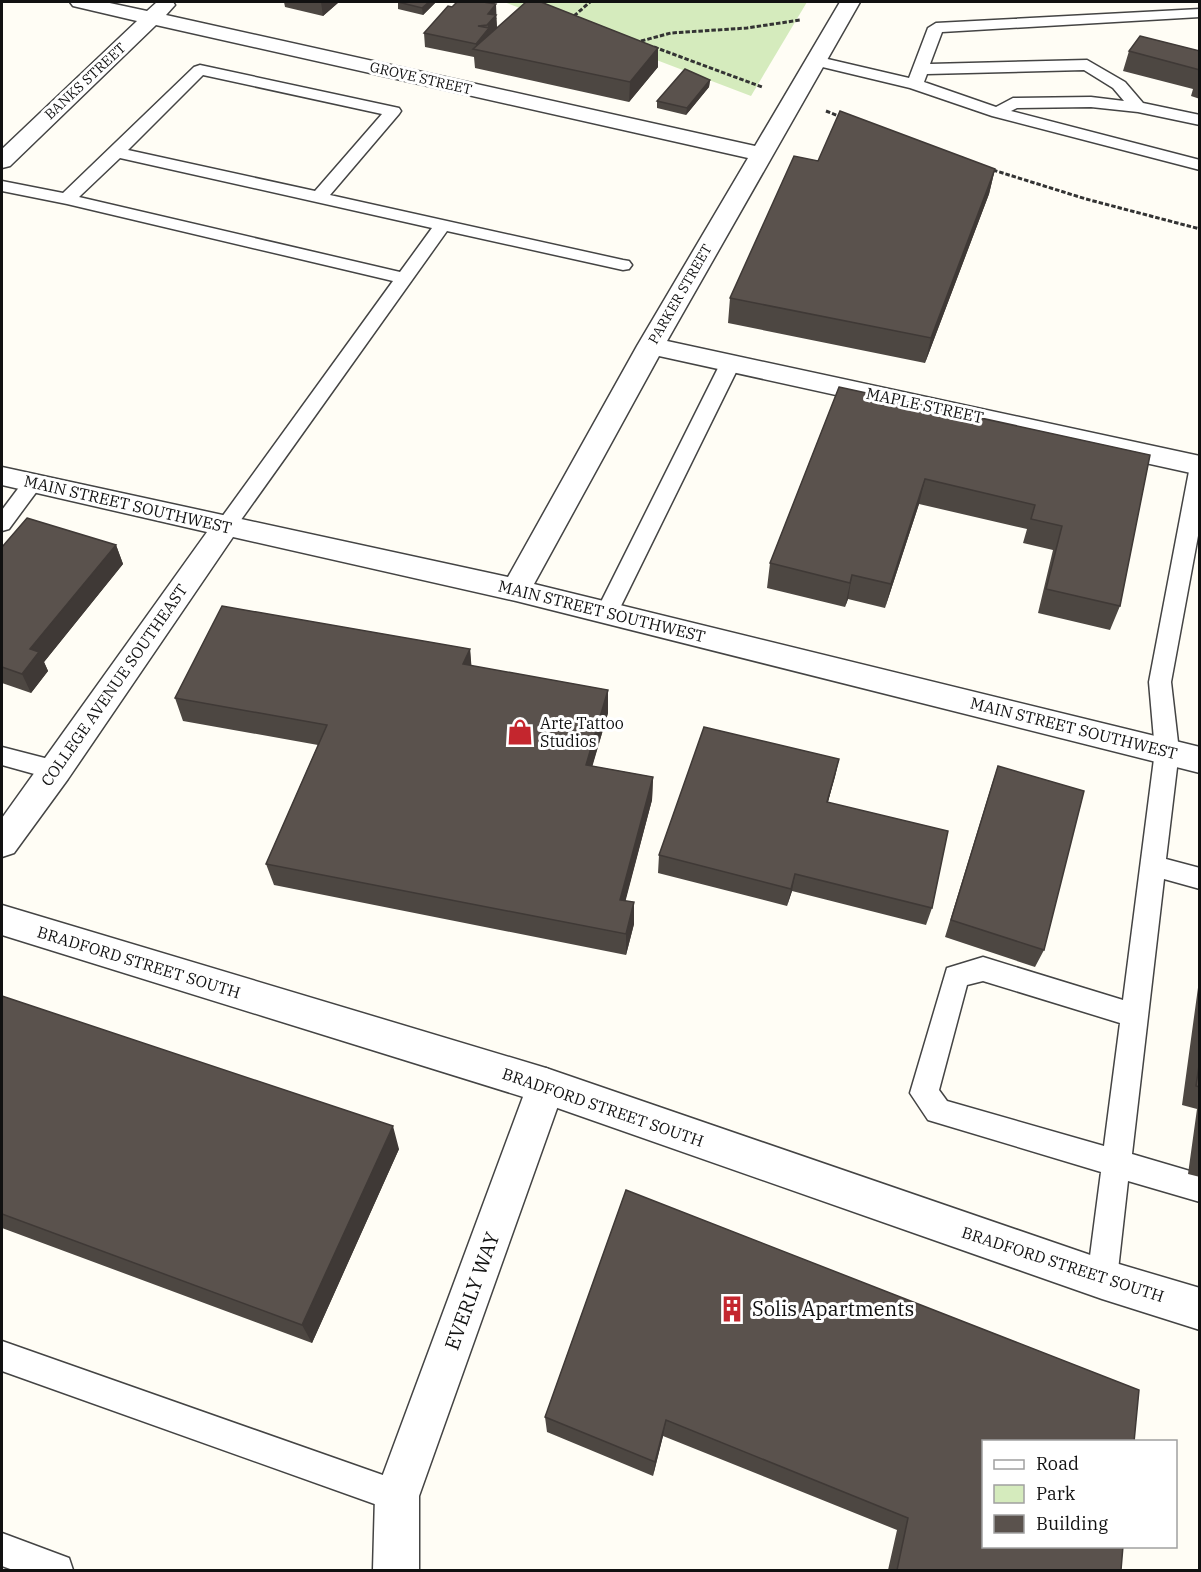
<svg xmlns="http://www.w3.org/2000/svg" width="1201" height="1572" font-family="'IBM Plex Serif',serif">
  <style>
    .green { fill: #d5ebbd }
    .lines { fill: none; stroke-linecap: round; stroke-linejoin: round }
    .service-casing { stroke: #444; stroke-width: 3 }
    .minor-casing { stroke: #444; stroke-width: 3 }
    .tertiary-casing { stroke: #444; stroke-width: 3 }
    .path { stroke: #333; stroke-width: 3; stroke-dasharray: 4.5 2; stroke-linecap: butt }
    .service { fill: #fff; fill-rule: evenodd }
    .minor { fill: #fff; fill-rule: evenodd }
    .tertiary { fill: #fff; fill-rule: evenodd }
    .wall { fill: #4d4742 }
    .shaded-wall { fill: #3f3936 }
    .building { fill: #5a524d; stroke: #3f3936; stroke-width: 1.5 }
    .labels { text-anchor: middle; stroke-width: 6; stroke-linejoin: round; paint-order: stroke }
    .far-street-label { font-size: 14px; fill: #111; stroke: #fff }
    .street-label { font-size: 16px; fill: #111; stroke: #fff }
    .poi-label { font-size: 16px; fill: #111; stroke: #fff; text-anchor: start }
    .near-street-label { font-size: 20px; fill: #111; stroke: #fff }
    .near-poi-label { font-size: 20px; fill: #111; stroke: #fff; text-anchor: start }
  </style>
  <rect width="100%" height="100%" fill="#fffdf5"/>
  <path class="green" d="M504,2H807L751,96Z"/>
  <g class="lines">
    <g class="service-casing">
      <path id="service" d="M1200,9V17L942,32L930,64L1087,60L1125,82L1143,103L1200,115V125L1138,112L1091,107L1017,108L1011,111L1200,160V170L992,116L910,88L814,65L811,62L819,57L909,78L928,28L936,23ZM1084,70L1113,88L1124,101L1091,97L1013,98L996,107L924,82L927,74Z
        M200,65L399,108L401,111L399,114L330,195L623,260L629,261L632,265L629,269L623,270L447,231L233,531L226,533L219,531L216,526L219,521L393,281L67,204L2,191V181L63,193L194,67ZM203,75L382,114L315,191L128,150ZM120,158L432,228L400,272L79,197Z
        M731,356L738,358L741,362L618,612L615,618L607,620L599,618L596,612L721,362L724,358Z
        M1200,459V525L1171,682L1179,751L1166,859L1200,868V889L1164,879L1132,1154L1200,1174V1202L1128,1181L1117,1279L1113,1290L1102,1294L1091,1290L1087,1279L1101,1172L928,1120L910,1093L947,968L983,957L1123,1000L1155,751L1149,682L1190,466L1193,461ZM983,981L1120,1023L1104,1146L947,1101L939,1090L967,985Z
        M33,476L40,478L43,483L9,529L2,531V510L26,478Z
        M2,747L64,763L68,770L64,777L56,780L2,765Z
        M2,1341L397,1480L408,1485L413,1496L408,1507L397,1512L2,1371Z
        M2,1533L69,1558L73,1570H13L2,1566Z"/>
    </g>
    <g class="minor-casing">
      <path id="minor" d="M70,2H105L147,11L157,2H173L175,5L166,15L755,146L840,2H860L667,341L1200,456V475L659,356L534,584L1200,747V773L516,601L233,537L68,779L14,853L2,857V818L207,532L2,485V467L508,577L637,346L748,158L156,25L10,166L2,168V149L137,21L73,6Z
        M546,1068L559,1074L565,1086L419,1496V1570H373L375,1496L527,1086L533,1074Z"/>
    </g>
    <g class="tertiary-casing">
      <path id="tertiary" d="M2,905L546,1068L1102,1259L1200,1288V1330L1102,1299L546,1104L2,935Z"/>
    </g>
    <path class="path" d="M574,16L590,2
      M641,41L671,33L747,28L800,20
      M654,47L762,87
      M826,111L841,117
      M993,170L1086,199L1200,229"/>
    <use href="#service" class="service"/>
    <use href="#minor" class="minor"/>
    <use href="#tertiary" class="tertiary"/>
  </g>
  <path class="wall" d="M284,2H339L323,16L285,7Z
    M398,2H436L423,15L398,9Z
    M497,18L496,19L497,28L658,48V67L629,102L475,68L474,57L425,47L424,33Z
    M1129,51H1200V99L1191,96L1193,89L1123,71Z
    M710,80L709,87L686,115L657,108V101Z
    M818,161L995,169L989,194L925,363L728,323L730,298Z
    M839,387L1150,455L1120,606L1110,630L1038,613L1053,550L1023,543L1027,529L919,504L885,608L848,599L845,607L767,588L770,563Z
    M116,545L123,564L44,662L48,671L31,693L2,683V547Z
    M470,649L471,666L608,690V713L592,766L653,777L652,800L625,901L634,924L626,955L274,885L266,864L318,745L183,721L175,698Z
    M839,759L828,802L932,908L926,925L792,891L787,906L658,873L659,855Z
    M998,766L1044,950L1035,967L945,937L992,784Z
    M1200,973V1177L1188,1174L1197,1109L1182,1105Z
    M2,996L399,1149L312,1343L2,1228Z
    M626,1190L1121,1570H888L897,1530L663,1436L653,1476L547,1432L545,1417Z"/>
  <path class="shaded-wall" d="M321,2H339L323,16Z
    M429,2H436L423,15L422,8Z
    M496,4L497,29L476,49V44L488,30V14Z
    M658,48V67L629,102L630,82Z
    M710,80L709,87L686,115L687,108Z
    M995,169L989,194L925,363L931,338Z
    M925,479L919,504L885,608L891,584Z
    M116,545L123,564L44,662L48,671L31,693L22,674L30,649Z
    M852,575L848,599L845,607L850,583Z
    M470,649L472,672L463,664Z
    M608,690V713L586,788V765Z
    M839,759L835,777L823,819L827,802Z
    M653,777L652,800L620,922V900Z
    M795,874L792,891L787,906L791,889Z
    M634,902V924L626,955V934Z
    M393,1126L399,1149L312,1343L302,1325Z
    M666,1420L663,1436L653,1476L655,1462Z"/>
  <path class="building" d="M398,2H429L422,8Z
    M457,2H483L496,4L488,14L496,15L487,25L478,26L489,28L476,44L424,33L448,6L452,7Z
    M526,2H541L658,48L630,82L473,49Z
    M1140,36L1200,51V70L1129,51Z
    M685,69L710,80L687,108L657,101Z
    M840,111L995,169L931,338L730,298L794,156L818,161Z
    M839,387L1150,455L1120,606L1046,589L1062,526L1031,519L1035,505L925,479L891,584L852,575L850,583L770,563Z
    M27,518L116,545L30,649L39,652L22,674L2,667V547Z
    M222,606L470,649L463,664L608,690L586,765L653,777L620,900L634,902L626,934L266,864L327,725L175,698Z
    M704,727L839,759L827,802L948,831L932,908L795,874L791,889L659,855Z
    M998,766L1084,791L1044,950L951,920Z
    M2,996L393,1126L302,1325L2,1214Z
    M1200,1059V1087L1196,1086Z
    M626,1190L1139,1390L1134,1442H984V1546H1123L1121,1570H897L908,1518L666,1420L655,1462L545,1417Z"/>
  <defs>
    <g id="shop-bare" transform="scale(2.07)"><path d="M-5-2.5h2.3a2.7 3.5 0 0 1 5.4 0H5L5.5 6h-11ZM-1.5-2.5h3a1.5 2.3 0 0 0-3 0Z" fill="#c4262e" stroke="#fff" stroke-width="2.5" paint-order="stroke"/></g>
    <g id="building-bare" transform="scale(2.07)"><path d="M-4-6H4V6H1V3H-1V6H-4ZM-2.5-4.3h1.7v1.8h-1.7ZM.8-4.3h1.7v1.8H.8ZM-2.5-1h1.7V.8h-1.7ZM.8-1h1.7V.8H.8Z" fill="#c4262e" stroke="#fff" stroke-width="2.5" paint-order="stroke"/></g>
  </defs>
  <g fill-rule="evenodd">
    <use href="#shop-bare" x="520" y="732"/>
    <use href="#building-bare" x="732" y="1309"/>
  </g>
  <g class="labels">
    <g class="far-street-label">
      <text transform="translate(421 78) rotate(13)" y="5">GROVE STREET</text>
      <text transform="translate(85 81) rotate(-43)" y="5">BANKS STREET</text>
      <text transform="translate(680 294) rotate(-60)" y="5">PARKER STREET</text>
    </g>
    <g class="street-label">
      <text transform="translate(925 405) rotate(12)" y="6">MAPLE STREET</text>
      <text transform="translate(128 504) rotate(13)" y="6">MAIN STREET SOUTHWEST</text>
      <text transform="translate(602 611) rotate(14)" y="6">MAIN STREET SOUTHWEST</text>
      <text transform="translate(114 685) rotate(-55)" y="6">COLLEGE AVENUE SOUTHEAST</text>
      <text transform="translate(1074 728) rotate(14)" y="6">MAIN STREET SOUTHWEST</text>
      <text transform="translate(139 962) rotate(17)" y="6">BRADFORD STREET SOUTH</text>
      <text transform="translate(603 1107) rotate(19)" y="6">BRADFORD STREET SOUTH</text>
      <text transform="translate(1063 1264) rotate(18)" y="6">BRADFORD STREET SOUTH</text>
    </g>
    <g class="poi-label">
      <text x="540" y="729">Arte Tattoo<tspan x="540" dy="18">Studios</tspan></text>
    </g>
    <g class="near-street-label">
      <text transform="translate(472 1291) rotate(-70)" y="7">EVERLY WAY</text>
    </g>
    <g class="near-poi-label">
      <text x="752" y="1316">Solis Apartments</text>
    </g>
  </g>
  <rect width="1201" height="1572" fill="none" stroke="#111111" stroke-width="6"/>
  <rect x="982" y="1440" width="195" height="108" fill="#ffffff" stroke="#a0a0a0" stroke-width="1.5"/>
  <rect x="994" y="1460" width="30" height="9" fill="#ffffff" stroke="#a0a0a0" stroke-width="1.5"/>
  <text x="1036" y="1470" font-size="18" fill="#111111">Road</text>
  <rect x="994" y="1485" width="30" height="18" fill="#d5ebbd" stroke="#a0a0a0" stroke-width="1.5"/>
  <text x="1036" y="1500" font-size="18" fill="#111111">Park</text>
  <rect x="994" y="1515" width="30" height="18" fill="#5a524d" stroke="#a0a0a0" stroke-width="1.5"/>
  <text x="1036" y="1530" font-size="18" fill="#111111">Building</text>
</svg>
